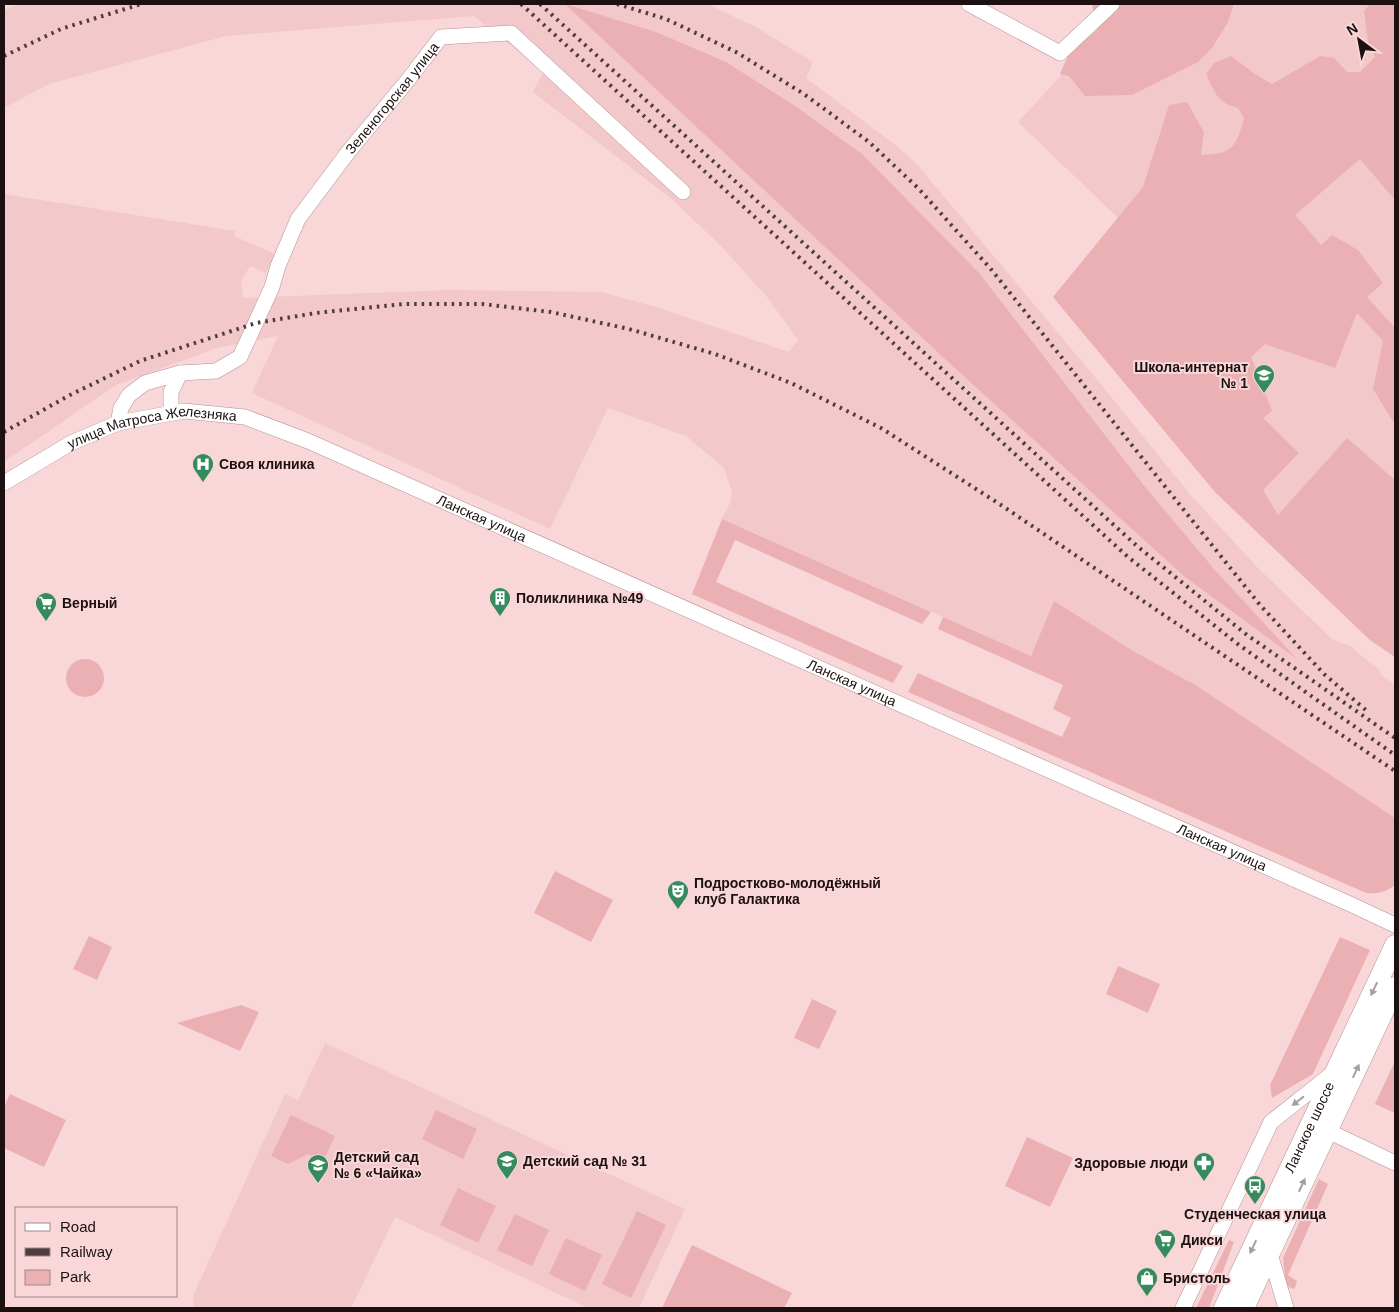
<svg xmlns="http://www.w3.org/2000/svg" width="1399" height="1312" font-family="Helvetica,sans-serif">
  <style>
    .built { fill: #f2c8ca }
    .green { fill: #ebb0b3 }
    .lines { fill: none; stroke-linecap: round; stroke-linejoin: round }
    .minor-casing { stroke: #b19293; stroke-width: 16 }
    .secondary-casing { stroke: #b19293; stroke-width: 21 }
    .minor { stroke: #fff; stroke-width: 15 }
    .secondary { stroke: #fff; stroke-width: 20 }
    .rail { stroke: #4e3d3e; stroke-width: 4; stroke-dasharray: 2.5 5; stroke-linecap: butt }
    .oneway { fill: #a49fa0 }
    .labels { text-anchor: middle; stroke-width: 4; stroke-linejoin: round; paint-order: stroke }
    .street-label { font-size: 14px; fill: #1c1011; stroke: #f9d7d9 }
    .poi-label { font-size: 14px; font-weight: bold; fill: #1c1011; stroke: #f9d7d9; text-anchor: start }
  </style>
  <rect width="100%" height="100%" fill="#f9d7d9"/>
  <path class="built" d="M18,4H707L754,26L813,62L806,78L894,144L916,163L1104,388L1189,493L1258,568L1333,640L1351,646L1360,655L1377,667L1383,677L1395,685V818L1197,686L1135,652L1054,602L1031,656L722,519L730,503L732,492L724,468L686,436L608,408L550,529L252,393L278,336L217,348L116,385L4,462V194L235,231L234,236L275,254L266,273L250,266L241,281L243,298L448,290L601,292L656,307L789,352L798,340L767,297L722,247L674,201L533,92L543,72L474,16L226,36L49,84L4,108V10Z
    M1137,4H1395V657L1370,640L1215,492L1053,297L1118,218L1018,122L1068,68Z
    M325,1043L685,1209L639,1308H588L395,1217L351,1308H194L193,1296L285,1094L298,1100Z"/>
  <path class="green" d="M565,4L656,32L726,62L795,106L862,154L979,273L1146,488L1214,569L1297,659L1185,577L946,360Z
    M1092,4H1234L1228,22L1212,48L1198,62L1132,95L1085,96L1069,76L1060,74L1070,51L1097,30Z
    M1370,4H1395V200L1360,159L1295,215L1321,245L1332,235L1358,250L1383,283L1367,297L1395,328V423L1392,420L1373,389L1383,341L1357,313L1335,368L1265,344L1251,357L1272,411L1263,418L1299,453L1263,490L1278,515L1347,438L1395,480V657L1370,640L1215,492L1053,297L1143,187L1169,105L1187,102L1204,132L1201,155C1233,154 1236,147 1244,118L1238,108C1216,102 1216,94 1206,74L1214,63L1231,56L1255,74L1272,84L1320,56L1334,58L1347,72H1360L1375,57L1368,42L1364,11Z
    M722,519L931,612L922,624L735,540L716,582L903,666L893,683L692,594Z
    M1054,601L1135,652L1197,686L1395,818V885C1386,892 1378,894 1366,893L908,692L918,673L1062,737L1071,718L1053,709L1063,685L938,629L943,617L1031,656Z
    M66 678a19 19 0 1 1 38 0a19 19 0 1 1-38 0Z
    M555,871L613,900L591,942L534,913Z
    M89,936L112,947L97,980L73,969Z
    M1340,937L1370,950L1313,1074L1272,1098L1270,1085Z
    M1118,966L1160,984L1148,1013L1106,994Z
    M812,999L837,1011L819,1049L794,1038Z
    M241,1005L259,1012L240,1051L177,1023Z
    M1395,1061V1113L1375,1104Z
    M10,1094L66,1120L44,1167L4,1148V1107Z
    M436,1110L477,1129L463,1159L422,1139Z
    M291,1115L335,1136L323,1161L308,1154L288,1164L271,1156Z
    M1027,1137L1073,1158L1050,1207L1005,1186Z
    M1319,1179L1328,1184L1288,1275L1297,1281L1295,1288L1293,1289L1286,1285L1283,1258Z
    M458,1188L496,1206L478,1243L440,1225Z
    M637,1211L666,1225L631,1298L602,1284Z
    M515,1214L549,1230L532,1266L497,1250Z
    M566,1238L602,1255L585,1291L549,1274Z
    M1229,1240L1234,1242L1209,1308H1196Z
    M692,1245L792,1293L784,1308H662Z"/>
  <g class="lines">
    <g class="minor-casing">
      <g id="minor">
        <path d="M969,4L1060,53L1112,4"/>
        <path d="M171,413V392L180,373"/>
        <path id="s1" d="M118,423L121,408L129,395L145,383L180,373L216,371L240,357L272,287L278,266L298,219L349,151L408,80L441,37L511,33L683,192"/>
        <path id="s2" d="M4,483L71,443L118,423L184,411L245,417L308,441L1350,904L1395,925"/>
        <path d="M1328,1131L1395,1163"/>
        <path d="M1270,1254L1286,1308"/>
        <path d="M1183,1308L1271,1122L1333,1073"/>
      </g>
    </g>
    <g class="secondary-casing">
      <g id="secondary">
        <path id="s3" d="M1224,1308L1395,945"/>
        <path d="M1244,1308L1395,987"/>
      </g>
    </g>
    <use href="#minor" class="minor"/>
    <use href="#secondary" class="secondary"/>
    <path class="rail" d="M521,4L1128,557L1239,645L1395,755
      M540,4L1137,546L1247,635L1395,738
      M617,4L666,19L736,52L804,94L869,142L918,188L990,268L1260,605L1324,674L1367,711
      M4,56L61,29L141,4
      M4,432L70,395L140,361L256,323L316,313L403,304H482L551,312L629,329L715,354L791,383L881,428L1001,505L1395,771"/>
  </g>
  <defs><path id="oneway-solid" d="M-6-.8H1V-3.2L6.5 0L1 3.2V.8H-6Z" transform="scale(1.25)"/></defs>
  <g class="oneway">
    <use href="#oneway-solid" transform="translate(1374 989) rotate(115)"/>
    <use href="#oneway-solid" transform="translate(1356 1071) rotate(-65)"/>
    <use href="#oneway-solid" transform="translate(1298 1101) rotate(142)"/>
    <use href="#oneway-solid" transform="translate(1302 1185) rotate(-65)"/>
    <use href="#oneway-solid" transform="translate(1253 1247) rotate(115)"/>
  </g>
  <defs>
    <g id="school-pin" transform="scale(1.125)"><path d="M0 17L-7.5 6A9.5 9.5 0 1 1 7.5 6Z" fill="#358b5e" stroke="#f9d7d9"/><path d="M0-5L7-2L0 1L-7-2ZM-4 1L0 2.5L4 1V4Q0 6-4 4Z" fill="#fff"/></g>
    <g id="hospital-pin" transform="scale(1.125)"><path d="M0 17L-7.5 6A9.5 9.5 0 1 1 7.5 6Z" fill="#358b5e" stroke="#f9d7d9"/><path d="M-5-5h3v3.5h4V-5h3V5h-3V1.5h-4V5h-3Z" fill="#fff"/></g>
    <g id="building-pin" transform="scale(1.125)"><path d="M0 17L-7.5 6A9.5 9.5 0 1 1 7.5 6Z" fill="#358b5e" stroke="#f9d7d9"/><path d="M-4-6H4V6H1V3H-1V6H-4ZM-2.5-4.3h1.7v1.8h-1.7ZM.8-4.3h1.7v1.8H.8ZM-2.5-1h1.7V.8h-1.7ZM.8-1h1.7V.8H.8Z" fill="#fff"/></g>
    <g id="supermarket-pin" transform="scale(1.125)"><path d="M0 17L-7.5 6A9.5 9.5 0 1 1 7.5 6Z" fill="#358b5e" stroke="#f9d7d9"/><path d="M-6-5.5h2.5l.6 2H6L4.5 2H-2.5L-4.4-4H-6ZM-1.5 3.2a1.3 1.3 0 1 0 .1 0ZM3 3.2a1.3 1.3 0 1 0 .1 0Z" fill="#fff"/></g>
    <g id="theatre-pin" transform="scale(1.125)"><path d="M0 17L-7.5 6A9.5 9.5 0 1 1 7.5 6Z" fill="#358b5e" stroke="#f9d7d9"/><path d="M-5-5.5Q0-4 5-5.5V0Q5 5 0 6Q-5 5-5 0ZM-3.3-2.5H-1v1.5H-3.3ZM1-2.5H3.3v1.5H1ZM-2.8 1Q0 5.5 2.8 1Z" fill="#fff"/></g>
    <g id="pharmacy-pin" transform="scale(1.125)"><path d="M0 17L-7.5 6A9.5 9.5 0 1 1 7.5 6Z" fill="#358b5e" stroke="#f9d7d9"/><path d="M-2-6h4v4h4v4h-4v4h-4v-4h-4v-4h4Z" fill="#fff"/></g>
    <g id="bus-pin" transform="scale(1.125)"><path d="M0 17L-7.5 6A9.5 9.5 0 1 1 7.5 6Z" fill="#358b5e" stroke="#f9d7d9"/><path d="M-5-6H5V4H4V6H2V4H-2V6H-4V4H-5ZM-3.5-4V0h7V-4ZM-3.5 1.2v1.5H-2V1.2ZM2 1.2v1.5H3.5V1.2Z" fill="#fff"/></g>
    <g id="shop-pin" transform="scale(1.125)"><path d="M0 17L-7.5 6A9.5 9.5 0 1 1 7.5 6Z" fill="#358b5e" stroke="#f9d7d9"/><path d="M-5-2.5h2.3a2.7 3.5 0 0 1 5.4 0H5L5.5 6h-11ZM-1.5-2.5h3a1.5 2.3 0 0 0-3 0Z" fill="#fff"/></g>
  </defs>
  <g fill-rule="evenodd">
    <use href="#school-pin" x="1264" y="375"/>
    <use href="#hospital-pin" x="203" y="464"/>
    <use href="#building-pin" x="500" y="598"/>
    <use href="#supermarket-pin" x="46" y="603"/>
    <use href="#theatre-pin" x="678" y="891"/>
    <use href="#school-pin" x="507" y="1161"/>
    <use href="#pharmacy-pin" x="1204" y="1163"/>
    <use href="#school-pin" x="318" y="1165"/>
    <use href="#bus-pin" x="1255" y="1186"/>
    <use href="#supermarket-pin" x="1165" y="1240"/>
    <use href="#shop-pin" x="1147" y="1278"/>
  </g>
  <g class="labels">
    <g class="street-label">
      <text dy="5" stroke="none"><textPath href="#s1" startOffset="454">Зеленогорская улица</textPath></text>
      <text dy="5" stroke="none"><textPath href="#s2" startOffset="162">улица Матроса Железняка</textPath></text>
      <text dy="5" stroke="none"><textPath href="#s2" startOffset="515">Ланская улица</textPath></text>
      <text dy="5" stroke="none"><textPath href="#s2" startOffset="920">Ланская улица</textPath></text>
      <text dy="5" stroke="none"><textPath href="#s2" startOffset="1325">Ланская улица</textPath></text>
      <text dy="5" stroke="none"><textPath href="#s3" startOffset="200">Ланское шоссе</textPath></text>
    </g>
    <g class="poi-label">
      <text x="1248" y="372" text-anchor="end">Школа-интернат<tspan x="1248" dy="16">№ 1</tspan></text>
      <text x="219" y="469">Своя клиника</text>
      <text x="516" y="603">Поликлиника №49</text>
      <text x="62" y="608">Верный</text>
      <text x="694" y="888">Подростково-молодёжный<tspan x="694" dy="16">клуб Галактика</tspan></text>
      <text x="334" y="1162">Детский сад<tspan x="334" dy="16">№ 6 «Чайка»</tspan></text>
      <text x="523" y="1166">Детский сад № 31</text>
      <text x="1188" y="1168" text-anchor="end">Здоровые люди</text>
      <text x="1255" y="1219" text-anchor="middle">Студенческая улица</text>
      <text x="1181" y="1245">Дикси</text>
      <text x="1163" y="1283">Бристоль</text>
    </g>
  </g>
  <rect width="1399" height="1312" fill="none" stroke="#1c1011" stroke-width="10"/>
  <rect x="15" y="1207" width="162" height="90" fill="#f9d7d9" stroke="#a18789"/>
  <rect x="25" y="1223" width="25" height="8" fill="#ffffff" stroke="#a18789"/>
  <text x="60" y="1232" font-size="15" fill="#1c1011">Road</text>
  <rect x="25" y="1248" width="25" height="8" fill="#4e3d3e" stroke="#a18789"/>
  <text x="60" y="1257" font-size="15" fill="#1c1011">Railway</text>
  <rect x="25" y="1270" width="25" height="15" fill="#ebb0b3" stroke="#a18789"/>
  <text x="60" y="1282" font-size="15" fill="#1c1011">Park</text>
  <g transform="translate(1359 40) rotate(328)" stroke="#f9d7d9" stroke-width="4" paint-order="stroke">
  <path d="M0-4L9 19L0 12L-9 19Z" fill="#1c1011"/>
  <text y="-8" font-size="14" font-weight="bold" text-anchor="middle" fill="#1c1011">N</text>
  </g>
</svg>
